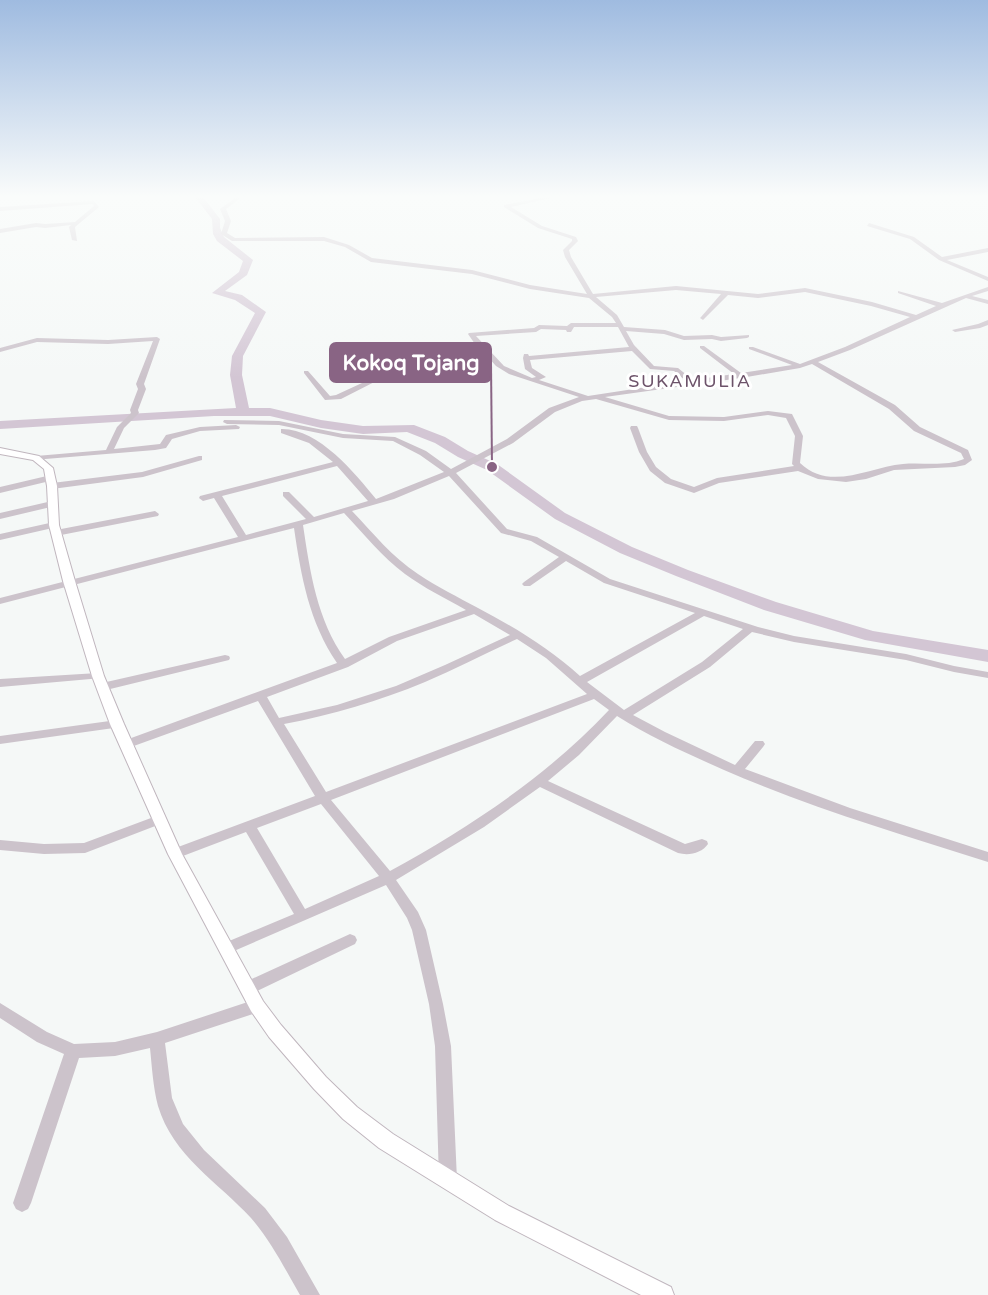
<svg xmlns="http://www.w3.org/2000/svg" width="988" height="1295" font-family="'Varela Round',sans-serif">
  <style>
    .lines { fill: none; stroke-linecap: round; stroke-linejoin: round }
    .river { fill: #d3c6d4; fill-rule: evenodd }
    .major-casing { stroke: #c0b6be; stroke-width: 2 }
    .minor { fill: #ccc3cb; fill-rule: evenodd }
    .major { fill: #fff; fill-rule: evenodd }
    .labels { text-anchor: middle; stroke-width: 6; stroke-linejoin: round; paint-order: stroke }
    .far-quarter-label { font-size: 18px; letter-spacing: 1.5px; fill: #6d536a; stroke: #fff }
    .leader { fill: none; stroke: #896484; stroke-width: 2 }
    .callout-dot { fill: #896484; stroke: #fff; stroke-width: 2 }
    .callout { fill: #896484; stroke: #896484; stroke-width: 2 }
    .callout-label { font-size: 21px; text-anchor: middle; font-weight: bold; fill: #fff }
  </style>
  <rect width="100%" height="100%" fill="#f5f8f7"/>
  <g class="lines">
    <path class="river" d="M195,197H203L220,219V228L224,237L253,260L247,275L225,291L242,295L266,312L243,356L242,375L249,408H270L321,420L363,426L414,425L445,437L468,451L497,464L565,513L632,547L688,570L776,602L873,631L988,650V662L865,640L764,610L676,576L620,553L555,519L487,470L458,457L435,443L407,432L363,434L321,428L270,416H214L0,429V421L236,408L230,375L232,356L255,313L235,300L212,293L239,272L243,261L217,241L213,234L212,219Z"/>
    <g class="major-casing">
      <path id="major" d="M0,448L39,456L53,468L57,486L59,525L75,581L104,676L124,724L182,854L263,1001L281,1025L326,1077L357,1107L393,1134L509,1206L671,1287L674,1295H641L495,1220L379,1148L343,1119L314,1089L269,1037L251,1011L168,854L110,724L92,676L63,581L49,525L47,486L44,469L33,460L0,454Z"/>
    </g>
    <path class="minor" d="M237,197H242L226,209L231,221L227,233L235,238L324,237L349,245L372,258L472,270L530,285L587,294L565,257L563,250L572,241V239L538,228L504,207V205L546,197H555L511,207L542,226L576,237L578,241L569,250L571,257L593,294L676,286L758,294L805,288L872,302L916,315L936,306L898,293V291L942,303L988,287V291L972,296L988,300V304L966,298L850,350L818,362L895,405L920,427L968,450L972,460L965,465L955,467L894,470L866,479L846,482L818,479L798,471L719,483L694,493L665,483L650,471L639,452L630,428L631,426H637L638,428L647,452L656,467L671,479L694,487L717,478L794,466L792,464L795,436L786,418L768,415L724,421L669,420L596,399L582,401L555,412L513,443L456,473L507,529L537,537L610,579L758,627L794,636L906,654L954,666L988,672V678L954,672L906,660L794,642L752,632L710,667L633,715L665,732L735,765L755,741H763L765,744L763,747L745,769L850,808L988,852V862C899,834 809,807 724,770C688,754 650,737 617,716L579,755L548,781L685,844L702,839L707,841L708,844C702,853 689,856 678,853L540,787L484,827L396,880L418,912L426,930L443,1004L451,1046L457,1180L454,1186L448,1189L442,1186L439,1180L435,1046L429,1004L412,930L407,918L386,885L227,954L222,952L220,948L222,944L294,914L246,832L175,859L170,858L168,854L170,850L315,796L258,701L131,747H123L121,744L123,741L337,663C309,622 301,576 294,528L0,604V598L238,537L214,498L203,501L199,498L200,496L333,462L309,443L281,433V429C318,428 355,473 376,499L444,472L420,455L393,441L343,438L279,425L227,424L223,422L224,420L279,421L343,434L395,437L426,451L451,469L507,439L549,408L579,397L509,374L496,366L479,347L438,354L437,358L392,373L341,399L325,400L304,373V371H308L330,396L336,395L388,371L432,356L433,352L475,344L468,334L469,333L534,328L539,325L567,326L571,323H616L612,317L589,298L530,289L472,274L371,262L345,247L324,241H232L221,234L225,221L220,209ZM676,290L721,294L701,317L700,318L703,320L728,295L758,298L805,292L871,306L910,317L845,347L800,364L753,347H749V349L792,365L741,373L704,346H700V348L734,374L693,380L678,368L654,366L634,345L626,331L664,334L684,340L712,339L721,341L747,338L749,337V335L721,337L712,335L684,336L665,330L624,327L617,315L596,297ZM574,327H618L629,347L529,356L528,354H524L523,358L525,369L536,377L532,378L504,366L476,336L536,332L541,329L566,330L567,332H571ZM632,351L650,369L674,371L686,381L588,396L539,380L546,377L532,368L530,360ZM812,364L889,409L914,431L961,453L964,459C945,467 922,462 903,464C869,467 830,492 800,463L803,436L792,414L768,411L724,417L669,416L605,397L741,378L800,368ZM337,466L368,501L314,517L289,492H283V496L306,519L246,535L222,496ZM449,476L501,533L531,541L559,557L524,582L522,584L524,586H530L566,561L604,583L695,613L580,676C549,648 514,627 478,608C458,597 437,587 418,574C392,557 373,533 352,511L394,499ZM344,513C364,534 382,557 405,574C424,588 445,598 466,610L389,637L345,659C317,620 310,572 303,525ZM474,614L510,635L445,665L396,686L337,705L279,718L267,697L348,667L397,641ZM704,616L743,629L702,662L624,710L587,682ZM517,639L546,658L587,694L326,792L284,724C332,715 379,701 425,682C456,669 486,653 517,639ZM594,699L609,710C546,777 470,827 390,871L331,800ZM321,804L379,876L305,909L257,828Z
      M94,201L99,207L75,227L77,241L72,240L69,227L71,225L45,228L36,227L0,233V229L36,223L45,224L75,222L94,206L93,204L0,211V207Z
      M869,223L914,237L942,257L988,248V252L947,260L988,277V281L939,260L910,239L867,226Z
      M988,320V325L980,328L955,332L952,330L978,324Z
      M157,337L160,339L144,384L146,389L138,410L139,413L124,428L114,449L160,444L166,435L200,427L236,425L240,427L239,429L200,431L172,439L166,448L155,450L33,460V456H36L106,450L117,427L131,413L130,410L138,389L136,384L153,341L108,344L37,342L0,352V348L37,338L108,340Z
      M199,456H202V460L143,477L52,489L48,486L52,483L142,472Z
      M51,475L54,476V480L0,493V487Z
      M52,501L55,502V506L0,519V513Z
      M155,511L159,514L158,516L56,536L51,533L56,530Z
      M54,522L57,523L58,525L57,527L0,540V534Z
      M225,655L229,656L230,658L229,660L102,691L97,687L102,683Z
      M98,673L103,676L102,678L0,687V679Z
      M117,720L121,721L123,724L121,727L0,744V736Z
      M159,815L163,817L165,820L163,823L85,853L44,854L0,850V840L44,844L84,843Z
      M350,934L355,936L357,940L355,944L253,993L248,994L243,993L241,988L243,983Z
      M257,999L262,1001L264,1006L262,1011L165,1043L172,1098L183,1124L204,1150L265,1208L287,1237L320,1295H300C285,1269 271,1241 251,1218C218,1182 173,1156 158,1106C153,1087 152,1067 150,1048L115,1056L79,1058L31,1203L28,1209L22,1212L16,1209L13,1203L64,1054L37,1042L0,1018V1003L47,1032L74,1044L115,1042L157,1032Z"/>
    <use href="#major" class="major"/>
  </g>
  <linearGradient id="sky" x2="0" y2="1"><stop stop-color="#9fbbe0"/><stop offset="0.52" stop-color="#fafcfb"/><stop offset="1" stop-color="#fafcfb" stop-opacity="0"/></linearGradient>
  <rect width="988" height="378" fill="url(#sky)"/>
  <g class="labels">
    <g class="far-quarter-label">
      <text x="690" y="387">SUKAMULIA</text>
    </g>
  </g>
  <path class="leader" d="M492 467L491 363"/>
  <circle class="callout-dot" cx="492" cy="467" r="6"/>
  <rect class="callout" x="330" y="343" width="161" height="39" rx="6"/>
  <g class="callout-label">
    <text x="411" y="370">Kokoq Tojang</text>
  </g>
</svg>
